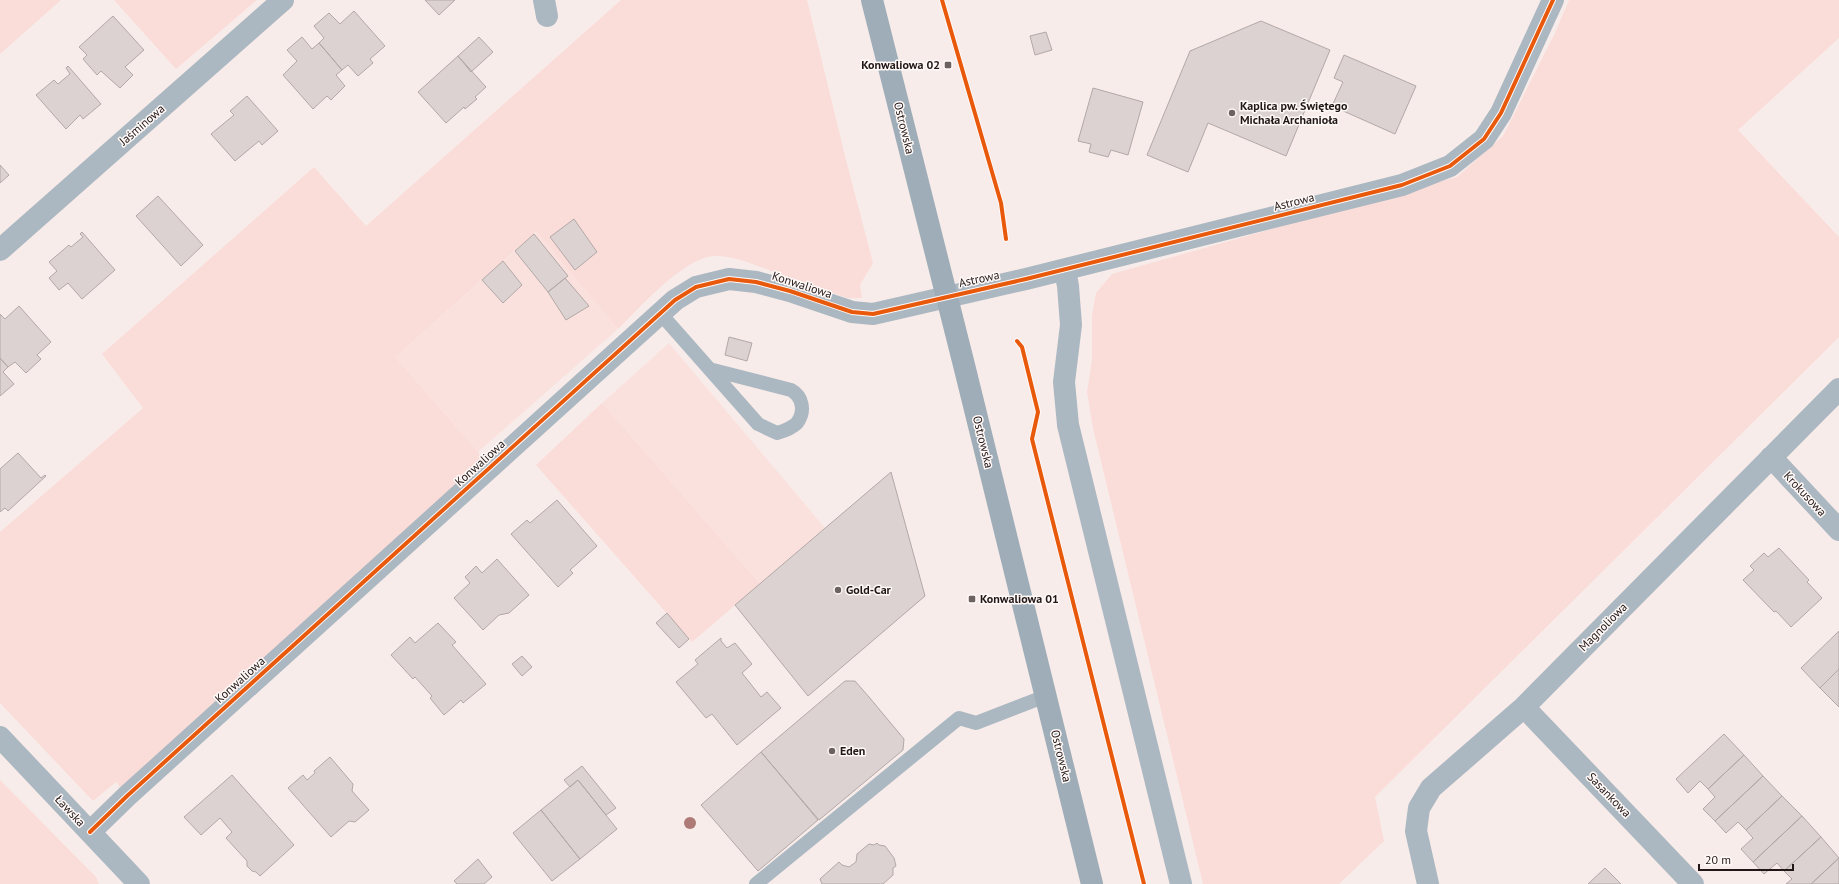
<svg xmlns="http://www.w3.org/2000/svg" width="1839" height="884" font-family="'PT Sans',sans-serif">
  <style>
    .built { fill: #fae1dd }
    .green { fill: #fadcd8 }
    .building { fill: #dcd2d1; stroke: #b2a8a7 }
    .lines { fill: none; stroke-linecap: round; stroke-linejoin: round }
    .service { stroke: #acb8c1; stroke-width: 14 }
    .minor { stroke: #acb8c1; stroke-width: 22 }
    .secondary { stroke: #9eadb7; stroke-width: 22 }
    .cycleway-casing { stroke: #fff9f8; stroke-width: 6 }
    .cycleway { stroke: #e8590c; stroke-width: 4 }
    .tree { fill: #ad7a76 }
    .poi-dot { fill: #6c6260; stroke: #fff9f8; stroke-width: 1.5 }
    .labels { text-anchor: middle; stroke-width: 3; stroke-linejoin: round; paint-order: stroke }
    .poi-label { font-size: 12px; font-weight: bold; fill: #211716; stroke: #fff9f8; text-anchor: start }
    .street-label { font-size: 12px; fill: #211716; stroke: #fff9f8 }
  </style>
  <rect width="100%" height="100%" fill="#f8ecea"/>
  <path class="built" d="M538,231L618,329L478,452L395,357Z
    M669,343L825,528L760,584L602,403Z"/>
  <path class="green" d="M0,0H61L0,54Z
    M114,0H257L176,69Z
    M621,0H807L846,160L873,263L860,285L862,298H847L741,260C729,257 716,254 704,258C675,268 640,307 618,329L537,231L395,357L478,452L489,469L127,796L116,782L93,801L0,703V532L143,408L102,354L314,167L366,226Z
    M1569,0H1839V38L1738,130L1839,237V337L1375,797L1384,841L1339,884H1203L1093,428L1087,392L1092,360V316L1096,293L1112,274L1457,177L1503,136L1555,33Z
    M602,403L760,584L692,642L536,465Z
    M0,780L96,877L99,884H0Z"/>
  <path class="building" d="M425,0H455L439,15Z
    M354,11L385,46L370,59L373,63L358,76L348,65L342,70L319,43L324,38L314,26L329,13L340,24Z
    M113,16L144,50L125,67L133,75L120,88L101,71L97,75L83,59L87,55L79,47Z
    M1261,21L1330,50L1286,156L1208,123L1188,172L1147,155L1190,51Z
    M1046,32L1052,50L1035,55L1030,36Z
    M302,37L312,49L319,43L342,70L336,75L345,86L331,100L327,96L313,109L283,75L297,61L287,50Z
    M479,37L493,52L471,72L458,56Z
    M1344,55L1416,86L1395,134L1332,106L1343,82L1334,78Z
    M458,56L486,87L475,97L477,99L465,109L464,107L446,123L418,92Z
    M68,66L101,104L83,119L80,115L66,129L36,95L54,80L58,84L70,74L66,68Z
    M1093,88L1143,102L1128,155L1111,150L1108,157L1089,152L1091,144L1078,141Z
    M247,96L278,131L262,145L259,141L235,161L211,134L234,115L230,111Z
    M0,165L9,175L0,183Z
    M158,196L203,245L181,266L136,216Z
    M574,219L597,252L575,270L550,237Z
    M82,232L115,270L82,299L68,283L59,290L49,278L57,271L49,262L69,245L71,247L83,237L80,234Z
    M534,234L568,276L548,292L515,251Z
    M503,261L522,285L503,303L482,280Z
    M565,278L589,306L566,320L548,292Z
    M19,306L51,342L37,355L41,359L26,373L15,362L8,367L0,358V314L5,319Z
    M729,337L752,343L747,361L725,355Z
    M0,358L8,367L3,372L14,384L0,396Z
    M18,453L41,478L45,475L46,476L8,511L5,508L0,512V469Z
    M891,472L925,596L808,696L735,605Z
    M557,500L597,546L570,570L573,573L558,587L511,534L527,520L530,523Z
    M1779,548L1809,580L1807,582L1822,598L1791,627L1776,611L1774,612L1743,580L1754,570L1750,566L1764,553L1768,557Z
    M497,559L529,595L509,613L499,615L483,630L454,598L470,583L465,577L476,566L482,573Z
    M667,613L689,639L679,648L656,623Z
    M438,623L456,642L452,645L486,684L463,703L461,700L444,715L430,698L432,696L415,677L413,679L391,655L410,637L415,643Z
    M1839,631V669L1820,688L1801,668Z
    M721,638V641L727,648L735,643L752,664L742,673L761,697L767,692L781,708L737,745L712,714L706,718L676,682L698,664L695,660Z
    M522,656L532,667L522,676L512,664Z
    M1839,669V707L1820,688Z
    M845,681H855L869,697L904,739L903,750L819,820L761,752Z
    M1724,734L1744,755L1708,789L1700,781L1688,793L1676,779Z
    M761,752L818,820L758,871L701,805Z
    M1744,755L1763,776L1715,821L1703,809L1715,797L1708,789Z
    M330,757L353,784L352,791L369,810L355,822L349,821L331,837L288,788L303,775L307,780L315,773L314,771Z
    M582,766L616,808L606,815L578,780L570,787L564,780Z
    M232,775L294,845L260,876L256,872L252,871L247,866V861L226,838L232,832L220,818L201,835L184,817Z
    M1763,776L1782,796L1746,830L1738,822L1726,833L1715,821Z
    M578,780L617,829L580,859L541,810Z
    M1782,796L1802,816L1753,862L1741,849L1753,838L1746,830Z
    M541,810L580,859L552,881L513,833Z
    M1802,816L1821,837L1784,871L1777,863L1764,874L1753,862Z
    M1821,837L1839,858L1811,884H1786L1792,879L1784,871Z
    M877,843L879,845L885,846L894,858L896,866L893,868V875L883,884H822L820,879L839,862L842,865L849,867L856,862L857,854L869,844L874,845Z
    M1839,858V884H1811Z
    M478,859L492,877L484,884H457L454,881Z
    M1605,868L1621,884H1588Z"/>
  <g class="lines">
    <path class="service" d="M660,313L758,424L777,433C784,431 792,428 797,423C806,411 802,396 791,390L709,369
      M756,884L959,718L976,723L1046,696"/>
    <path class="minor" d="M544,0L547,16
      M0,250L283,0
      M1065,270L1068,286L1071,325L1064,382L1068,425L1181,884
      M1771,457L1839,530
      M1524,707L1693,884
      M0,737L139,884
      M90,832L127,796L675,300L696,287L729,279L756,282L790,291L852,312L873,314L1026,279L1402,185L1450,166L1484,139L1501,113L1553,0
      M1428,884L1416,831L1419,808L1431,788L1524,707L1839,389"/>
    <path class="secondary" d="M872,0L964,365L1092,884"/>
    <g class="cycleway-casing">
      <path id="cycleway" d="M942,0L1001,203L1006,239
        M1017,341L1022,347L1038,412L1032,439L1144,884
        M90,832L127,796L675,300L696,287L729,279L756,282L790,291L852,312L873,314L1026,279L1402,185L1450,166L1484,139L1501,113L1553,0"/>
    </g>
    <use href="#cycleway" class="cycleway"/>
  </g>
  <circle class="tree" cx="690" cy="823" r="6"/>
  <g class="poi-dot">
    <rect x="944" y="61" width="8" height="8" rx="2"/>
    <circle cx="1232" cy="113" r="4"/>
    <circle cx="838" cy="590" r="4"/>
    <rect x="968" y="595" width="8" height="8" rx="2"/>
    <circle cx="832" cy="751" r="4"/>
  </g>
  <g class="labels">
    <g class="poi-label">
      <text x="940" y="69" text-anchor="end">Konwaliowa 02</text>
      <text x="1240" y="110">Kaplica pw. Świętego<tspan x="1240" dy="14">Michała Archanioła</tspan></text>
      <text x="846" y="594">Gold-Car</text>
      <text x="980" y="603">Konwaliowa 01</text>
      <text x="840" y="755">Eden</text>
    </g>
    <g class="street-label">
      <text transform="translate(142 125) rotate(-41)" y="4">Jaśminowa</text>
      <text transform="translate(904 128) rotate(76)" y="4">Ostrowska</text>
      <text transform="translate(1294 202) rotate(-14)" y="4">Astrowa</text>
      <text transform="translate(979 279) rotate(-12)" y="4">Astrowa</text>
      <text transform="translate(802 285) rotate(18)" y="4">Konwaliowa</text>
      <text transform="translate(983 442) rotate(76)" y="4">Ostrowska</text>
      <text transform="translate(480 463) rotate(-42)" y="4">Konwaliowa</text>
      <text transform="translate(1805 494) rotate(47)" y="4">Krokusowa</text>
      <text transform="translate(1603 627) rotate(-45)" y="4">Magnoliowa</text>
      <text transform="translate(240 680) rotate(-42)" y="4">Konwaliowa</text>
      <text transform="translate(1061 756) rotate(76)" y="4">Ostrowska</text>
      <text transform="translate(1609 795) rotate(46)" y="4">Sasankowa</text>
      <text transform="translate(70 811) rotate(47)" y="4">Ławska</text>
    </g>
  </g>
  <path d="M1699 864v6h94v-6" fill="none" stroke="#211716" stroke-width="2"/>
  <text x="1705" y="864" font-size="12" fill="#211716" stroke="#fff9f8" stroke-width="3" paint-order="stroke">20 m</text>
</svg>
